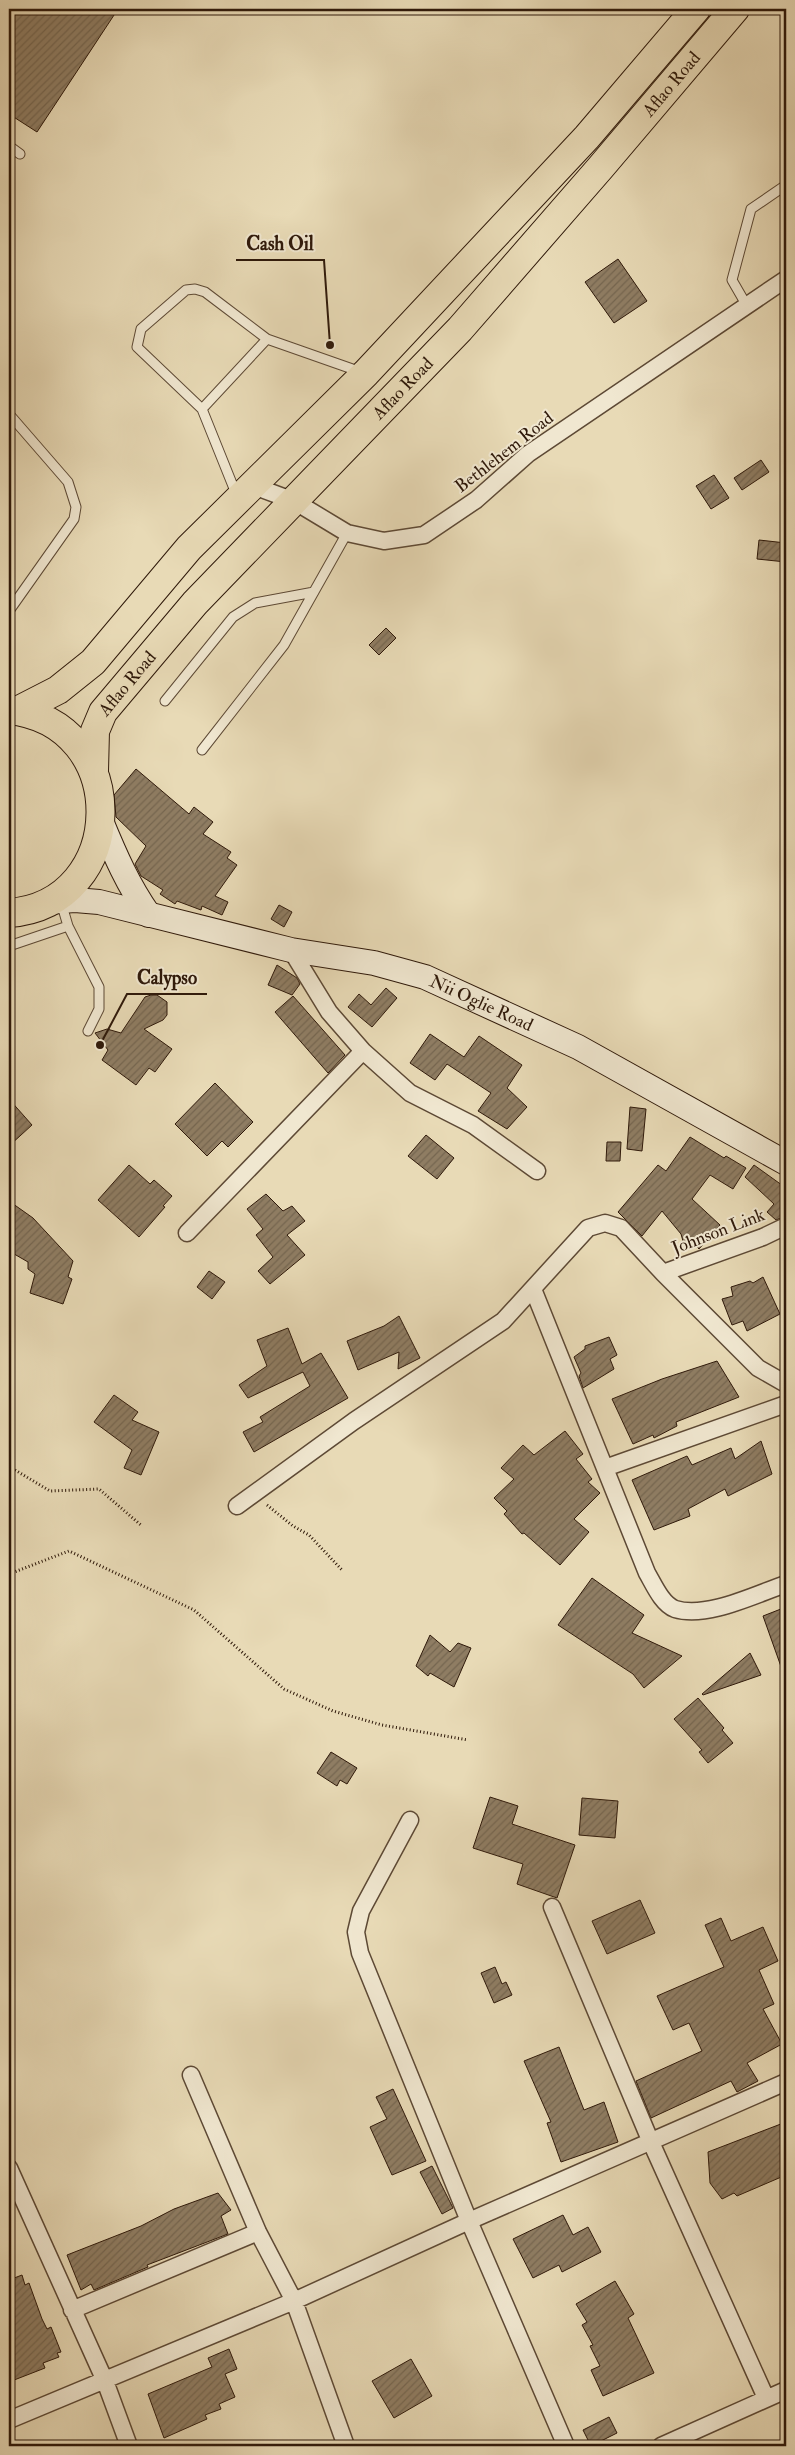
<svg xmlns="http://www.w3.org/2000/svg" width="795" height="2455" font-family="'IM FELL Double Pica',serif">
  <style>
    .building { fill: url(#building-hatch); stroke: #2f190a }
    .lines { fill: none; stroke-linecap: round; stroke-linejoin: round }
    .lane-casing { stroke: #5d4935; stroke-width: 11 }
    .street-casing { stroke: #5d4935; stroke-width: 19 }
    .secondary-casing { stroke: #2f190a; stroke-width: 26 }
    .highway-casing { stroke: #2f190a; stroke-width: 30 }
    .path { stroke: #2f190a; stroke-width: 3; stroke-dasharray: 1 2.5; stroke-linecap: butt }
    .lane { stroke: #f0e7d0; stroke-width: 9 }
    .street { stroke: #f0e7d0; stroke-width: 16 }
    .secondary { stroke: #f0e7d0; stroke-width: 24 }
    .highway { stroke: #e8dab6; stroke-width: 28 }
    .labels { text-anchor: middle; stroke-width: 4; stroke-linejoin: round; paint-order: stroke }
    .street-label { font-size: 18px; fill: #2f190a; stroke: #f0e7d0 }
    .leader { fill: none; stroke: #2f190a; stroke-width: 2 }
    .callout-dot { fill: #2f190a; stroke: #f0e7d0; stroke-width: 2 }
    .callout-label { font-size: 19px; text-anchor: middle; font-weight: bold; fill: #2f190a; stroke: #f0e7d0; stroke-width: 4; stroke-linejoin: round; paint-order: stroke }
  </style>
  <defs>
    <pattern id="building-hatch" width="6" height="6" patternUnits="userSpaceOnUse" patternTransform="scale(1.25)"><rect width="6" height="6" fill="#8f7d63"/><path d="M-1 1l2-2M0 6l6-6M5 7l2-2" fill="none" stroke="#756650"/></pattern>
  </defs>
  <rect width="100%" height="100%" fill="#e8dab6"/>
  <filter id="stains"><feTurbulence type="fractalNoise" baseFrequency=".004" numOctaves="4"/><feColorMatrix values="0 0 0 0 .2 0 0 0 0 .09 0 0 0 0 .02 0 0 0 .5 -.17"/></filter>
  <radialGradient id="worn" r=".72"><stop offset=".6" stop-color="#630" stop-opacity="0"/><stop offset="1" stop-color="#630" stop-opacity=".3"/></radialGradient>
  <path class="building" d="M9,9H118L37,132L9,114Z
    M618,259L647,301L614,323L585,282Z
    M761,460L769,472L742,490L734,478Z
    M714,475L729,498L711,509L696,486Z
    M759,540L786,543V562L757,559Z
    M386,628L396,638L379,655L369,645Z
    M136,769L189,814L194,807L213,822L203,834L231,852L227,858L237,865L215,896L228,902L222,915L202,906L201,910L177,901L175,904L160,894L163,890L141,876L135,864L146,846L116,817L114,795Z
    M279,905L292,912L284,927L271,919Z
    M277,965L297,978L300,984L292,995L268,985Z
    M386,988L397,998L372,1027L348,1007L359,994L371,1005Z
    M151,995H157L167,1002V1015L163,1020L144,1029L172,1049L155,1072L149,1068L136,1085L102,1060L108,1050L95,1033L107,1029L121,1033L145,997Z
    M293,996L345,1055L328,1073L275,1012Z
    M430,1034L464,1057L479,1036L522,1065L507,1088L527,1107L507,1129L478,1111L491,1093L447,1064L435,1080L410,1063Z
    M215,1083L253,1122L228,1147L222,1141L207,1156L175,1124Z
    M9,1099L32,1125L9,1146Z
    M630,1107L646,1109L642,1151L627,1149Z
    M426,1135L454,1158L437,1179L408,1156Z
    M690,1137L724,1158L726,1156L746,1168L733,1189L710,1175L692,1199L720,1225L699,1249L693,1243L683,1241L681,1234L662,1211L642,1236L618,1212L658,1165L666,1171Z
    M607,1142H621L620,1161H606Z
    M129,1165L150,1184L154,1180L172,1196L163,1206L165,1207L139,1237L98,1200Z
    M754,1165L786,1188L785,1216L776,1220L767,1212L774,1204L745,1177Z
    M266,1194L283,1211L292,1206L305,1221L287,1235L305,1255L270,1284L258,1271L273,1257L256,1235L263,1229L247,1209Z
    M9,1201L33,1218L73,1261L68,1277L72,1279L63,1304L30,1293L35,1274L28,1269V1262L9,1251Z
    M209,1271L225,1282L212,1299L197,1287Z
    M763,1277L780,1314L747,1331L743,1321L732,1325L722,1299L733,1296L731,1287L750,1281L753,1283Z
    M399,1316L420,1358L398,1369L399,1352L358,1370L347,1341L384,1326Z
    M288,1328L302,1364L321,1353L348,1398L254,1452L243,1432L263,1422L260,1417L310,1386L303,1372L248,1398L239,1385L267,1366L257,1340Z
    M609,1337L617,1355L610,1359L614,1369L583,1388L579,1376L581,1373L574,1357L585,1349V1346Z
    M717,1361L739,1397L676,1422L677,1426L654,1438L653,1435L633,1444L612,1399L662,1379Z
    M114,1395L138,1412L132,1420L159,1432L141,1475L124,1468L132,1450L94,1422Z
    M565,1431L583,1454L576,1459L592,1479L588,1482L600,1493L574,1519L589,1532L560,1565L524,1533L522,1534L504,1514L507,1511L494,1498L514,1479L501,1468L523,1445L534,1455Z
    M761,1441L772,1474L728,1496L725,1489L688,1509L690,1516L654,1530L632,1480L687,1456L692,1465L731,1448L735,1459Z
    M592,1578L644,1615L632,1633L682,1656L644,1688L633,1674L558,1625Z
    M786,1607V1675H784L763,1616Z
    M430,1635L450,1652L458,1643L471,1648L454,1687L430,1673L428,1676L416,1666Z
    M750,1653L761,1675L703,1695L702,1694Z
    M698,1698L724,1728L722,1730L733,1743L708,1763L699,1752L702,1750L674,1719Z
    M331,1752L357,1768L347,1784L340,1780L337,1786L317,1773Z
    M490,1797L518,1806L512,1824L575,1845L557,1898L517,1884L523,1864L473,1848Z
    M582,1798L618,1801L615,1838L579,1835Z
    M640,1900L655,1933L607,1954L592,1921Z
    M721,1918L731,1941L763,1927L778,1961L759,1970L774,2004L763,2009L782,2044L747,2063L758,2081L737,2092L731,2081L651,2118L636,2081L702,2051L689,2023L673,2030L657,1996L724,1967L705,1925Z
    M495,1967L502,1984L506,1982L512,1995L494,2003L481,1973Z
    M559,2047L584,2110L604,2102L618,2142L561,2162L547,2123L551,2122L524,2061Z
    M393,2089L426,2161L392,2175L370,2127L387,2119L376,2097Z
    M786,2122V2175L737,2196L734,2193L722,2199L710,2183L708,2152Z
    M432,2166L453,2208L442,2214L420,2172Z
    M218,2193L231,2210L221,2216L228,2234L147,2265L148,2267L94,2290L91,2284L81,2290L67,2255L141,2226L174,2209Z
    M563,2215L573,2235L588,2227L601,2252L562,2272L559,2265L533,2278L513,2239Z
    M22,2275L25,2285L29,2283L42,2319L47,2329L51,2327L61,2352L57,2353L59,2357L43,2363L45,2368L9,2382V2280Z
    M615,2281L634,2314L628,2318L654,2373L603,2396L591,2370L600,2366L590,2346L593,2345L582,2325L587,2322L576,2304Z
    M229,2349L237,2369L225,2374L235,2397L219,2404L221,2409L205,2415L207,2419L164,2438L148,2394L212,2367L208,2358Z
    M411,2359L432,2396L394,2418L372,2381Z
    M609,2417L617,2433L591,2446L583,2430Z"/>
  <g class="lines">
    <g class="lane-casing">
      <path id="lane" d="M9,146L20,154
        M747,306L732,280L751,209L786,185
        M202,409L137,347L141,329L186,290L195,289L205,292L267,339
        M9,414L68,482L76,507L74,519L9,611
        M237,496L202,409L267,339L361,372
        M165,701L233,617L255,603L314,592
        M202,750L284,645L347,533
        M61,902L68,926L99,987V1009L88,1031
        M9,946L68,926"/>
    </g>
    <g class="street-casing">
      <path id="street" d="M251,485L294,501L347,533L384,541L424,535L476,500L528,454L786,279
        M291,950L329,1012L363,1051L410,1093L473,1125L537,1171
        M187,1233L363,1051
        M663,1273L763,1237L786,1226
        M533,1289L647,1573C654,1585 662,1604 675,1609C707,1619 756,1594 786,1584
        M605,1468L786,1404
        M237,1506L354,1421L503,1321L588,1228L605,1223L621,1228L663,1273L758,1368L786,1384
        M552,1907L650,2140L766,2398
        M191,2075L258,2232L294,2301L346,2446
        M9,2168L105,2381L129,2446
        M72,2310L258,2232
        M9,2420L294,2301L469,2221L360,1953L356,1932L361,1911L410,1820
        M566,2446L469,2221L786,2082
        M661,2446L786,2390"/>
    </g>
    <g class="secondary-casing">
      <g id="secondary">
        <path d="M101,821C115,855 128,885 149,915"/>
        <path id="s1" d="M47,902L75,900L99,902L291,950L374,963L425,977L578,1047L786,1163"/>
      </g>
    </g>
    <g class="highway-casing">
      <g id="highway">
        <path d="M9,710C133,723 129,904 9,913"/>
        <path d="M17,711L58,690L93,662L189,548L366,373L587,137L696,9"/>
        <path id="s2" d="M94,771L95,731L103,712L195,603L460,329L601,167L735,9"/>
      </g>
    </g>
    <path class="path" d="M15,1470L50,1491L99,1489L142,1526
      M267,1505L293,1526L309,1535L342,1570
      M9,1574L69,1551L194,1610L284,1689L333,1711L382,1725L468,1740"/>
    <use href="#lane" class="lane"/>
    <use href="#street" class="street"/>
    <use href="#secondary" class="secondary"/>
    <use href="#highway" class="highway"/>
  </g>
  <g class="labels">
    <g class="street-label">
      <text dy="6" stroke="none"><textPath href="#s2" startOffset="908">Aflao Road</textPath></text>
      <text dy="6" stroke="none"><textPath href="#s2" startOffset="502">Aflao Road</textPath></text>
      <text transform="translate(504 452) rotate(-38)" y="6">Bethlehem Road</text>
      <text dy="6" stroke="none"><textPath href="#s2" startOffset="98">Aflao Road</textPath></text>
      <text dy="6" stroke="none"><textPath href="#s1" startOffset="449">Nii Oglie Road</textPath></text>
      <text transform="translate(718 1231) rotate(-21)" y="6">Johnson Link</text>
    </g>
  </g>
  <path class="leader" d="M330 345L324 260H236M100 1045L127 994H207"/>
  <g class="callout-dot">
    <circle cx="330" cy="345" r="5"/>
    <circle cx="100" cy="1045" r="5"/>
  </g>
  <g class="callout-label">
    <text x="280" y="250">Cash Oil</text>
    <text x="167" y="984">Calypso</text>
  </g>
  <rect width="795" height="2455" fill="none" stroke="#e8dab6" stroke-width="30"/>
  <rect x="10" y="10" width="775" height="2435" fill="none" stroke="#2f190a" stroke-width="2.5"/>
  <rect x="15" y="15" width="765" height="2425" fill="none" stroke="#2f190a"/>
  <rect width="100%" height="100%" filter="url(#stains)"/>
  <rect width="100%" height="100%" fill="url(#worn)"/>
</svg>
